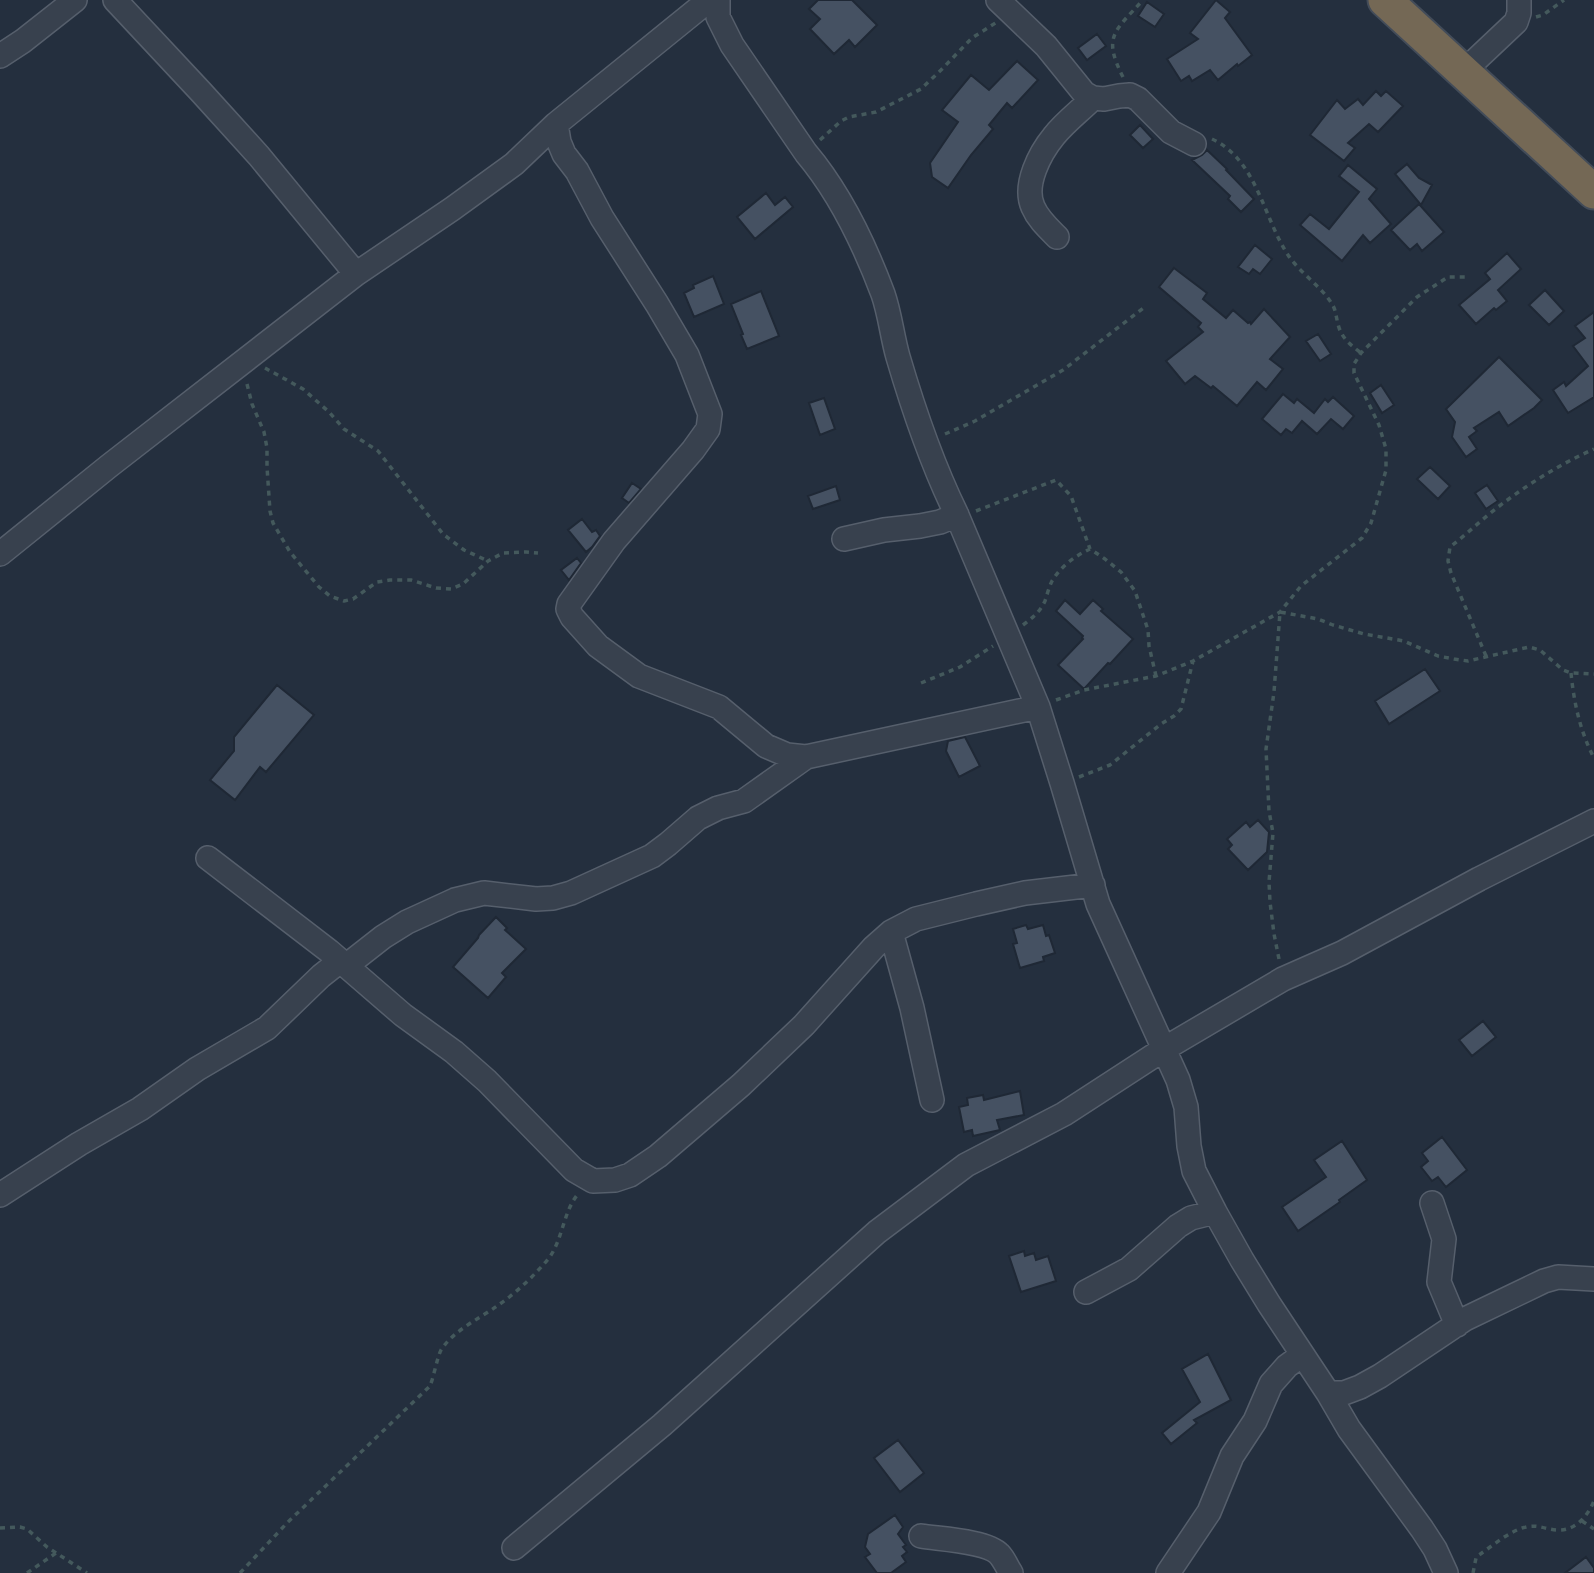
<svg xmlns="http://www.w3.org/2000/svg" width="1594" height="1573" font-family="'Fira Sans Condensed',sans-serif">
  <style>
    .building { fill: #455162; stroke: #1f2835; stroke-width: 2 }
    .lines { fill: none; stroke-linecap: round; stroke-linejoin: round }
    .minor-casing { stroke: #565f6c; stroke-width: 26 }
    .highway-casing { stroke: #434c59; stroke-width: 37 }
    .path { stroke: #44595c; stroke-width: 3.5; stroke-dasharray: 5 5; stroke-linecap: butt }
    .minor { stroke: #38414e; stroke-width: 23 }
    .highway { stroke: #746855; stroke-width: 33 }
  </style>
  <rect width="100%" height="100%" fill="#242f3e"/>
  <path class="building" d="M818,0H852L877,25L855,47L849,40L834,54L810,29L820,19L809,9Z
    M1216,0L1230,12L1225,18L1252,55L1238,66L1237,64L1218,80L1210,70L1192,81L1189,76L1181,81L1167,59L1198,39L1190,33Z
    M1147,2L1164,14L1155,27L1138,16Z
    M1097,34L1106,46L1087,60L1078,48Z
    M1017,61L1038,80L1012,108L1007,103L989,125L993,129L971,155L948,188L932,177L930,163L958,122L942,110L971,75L989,90Z
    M1376,91L1381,96L1386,91L1403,106L1378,132L1369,124L1348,143L1355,148L1344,161L1310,135L1337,100L1345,109L1358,99L1363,105Z
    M1140,125L1153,139L1143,148L1130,135Z
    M1207,150L1227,169L1226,170L1254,199L1241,212L1228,199L1230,196L1192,160L1202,155Z
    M1407,164L1419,178L1432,185L1421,205L1395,174Z
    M1348,165L1377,189L1369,199L1391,224L1370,243L1363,235L1342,261L1300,225L1310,214L1329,229L1359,192L1339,176Z
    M766,193L775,205L785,197L793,207L755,239L737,217Z
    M1419,204L1444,232L1422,251L1417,244L1410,250L1391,230Z
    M1255,245L1272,259L1260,274L1253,269L1249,274L1238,267Z
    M1507,253L1521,269L1498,290L1507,301L1496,310L1494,308L1476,324L1459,305L1490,279L1485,273Z
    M1174,268L1207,293L1203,299L1226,318L1233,310L1248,323L1250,322L1251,324L1264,309L1290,337L1270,359L1283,369L1266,390L1257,382L1237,406L1213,386L1211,388L1195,376L1185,384L1166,361L1203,332L1198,327L1201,323L1159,287Z
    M713,276L724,304L694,317L684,293L694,288L693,285Z
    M1545,290L1564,311L1549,325L1529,305Z
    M761,291L779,336L747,349L741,335L743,334L731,304Z
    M1594,312V397L1568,413L1553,390L1564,382L1566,386L1588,366L1573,346L1585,338L1575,326Z
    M1318,334L1331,354L1320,361L1306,341Z
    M1499,357L1542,400L1534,408L1508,426L1499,412L1474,428L1477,431L1469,437L1477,449L1466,457L1452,437L1455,422L1446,409Z
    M1381,385L1394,405L1382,413L1370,393Z
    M1283,394L1294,403L1297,399L1314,413L1325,399L1328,402L1333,397L1354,416L1343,429L1331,419L1317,434L1302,421L1292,433L1286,429L1281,435L1262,419Z
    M824,398L835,429L820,435L809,403Z
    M1430,467L1450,486L1438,499L1417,479Z
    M632,483L641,489L629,503L622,498Z
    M1487,485L1498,501L1486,509L1475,493Z
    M836,486L840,500L813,509L808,496Z
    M582,519L592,532L596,530L600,536L592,547L586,552L568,530Z
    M577,558L581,563L569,580L561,570Z
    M1065,600L1080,614L1093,600L1103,609L1101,611L1133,639L1110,664L1108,663L1084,689L1058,665L1083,639L1082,638L1083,636L1056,611Z
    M1425,669L1440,691L1389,724L1375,701Z
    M277,685L314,715L266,772L260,767L235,800L210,780L234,751V737Z
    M965,737L980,766L959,777L946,751L948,741Z
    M1258,820L1269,832L1267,852L1248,870L1228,849L1232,845L1227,839L1246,822L1250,827Z
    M496,917L507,928L505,930L526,949L502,973L506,977L488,998L453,967L478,938L479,935Z
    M1026,925L1028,929L1043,925L1046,936L1049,935L1055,953L1043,957L1044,961L1020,968L1013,944L1017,943L1013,929Z
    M1483,1021L1496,1037L1472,1056L1459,1040Z
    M1020,1091L1024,1115L997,1120L1000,1130L973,1136L972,1130L964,1132L959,1107L968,1105L967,1098L983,1095L984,1100Z
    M1442,1137L1467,1170L1446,1187L1438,1177L1432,1181L1421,1167L1428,1161L1422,1153Z
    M1342,1141L1367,1180L1339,1200L1340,1202L1298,1231L1282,1207L1326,1177L1314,1160Z
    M1024,1251L1025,1256L1034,1253L1036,1260L1048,1256L1056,1281L1021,1292L1009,1256Z
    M1208,1354L1231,1400L1194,1420L1197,1423L1171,1444L1162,1433L1200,1402L1182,1369Z
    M898,1440L924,1473L900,1492L874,1458Z
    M895,1515L903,1527L898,1534L906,1545L903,1547L907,1552L902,1556L906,1562L891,1573H877L865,1557L870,1554L865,1547L868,1534Z
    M1586,1557L1594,1568V1573H1565Z"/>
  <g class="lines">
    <g class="minor-casing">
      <path id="minor" d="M115,0L201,92L259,156L356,274
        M718,0V17L732,45L806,153C839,192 865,246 883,294C890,314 892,336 898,357C913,408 932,464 956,513L1038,707L1062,783L1098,904L1178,1080L1186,1107L1189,1146L1194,1171L1215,1212L1242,1260L1269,1304L1328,1393L1349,1429L1422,1529L1435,1549L1446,1573
        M998,0L1046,46L1084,93L1093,98L1104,99L1119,96L1130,95L1138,99L1171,132L1194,144
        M0,56L23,41L75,0
        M1463,72L1516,22L1519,13V0
        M556,124L559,142L564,154L577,171L602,218L657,304L687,355L710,414L708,429L693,450L614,541L569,604L568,609L572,617L598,646L639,676L719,707L766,746L787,755L806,757
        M1057,237C1048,228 1038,219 1033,207C1023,185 1040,153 1054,136C1065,122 1080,111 1093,98
        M844,539L884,530L920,526L940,522L957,515
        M0,554L109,466L356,274L452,209L514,164L556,124L709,0
        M208,858L329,951L403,1015L454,1052L487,1081L574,1170L593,1181L615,1180L630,1175L658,1156L741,1085L804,1025L874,947L891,932L916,919L976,904L1025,893L1093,885
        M891,932L912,1008L932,1100
        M346,966L383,937L407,922L455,900L484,893L536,899L553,898L571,893L652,856L668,844L698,818L718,808L744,801L806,757L1038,707
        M0,1195L79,1144L140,1109L197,1069L267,1028L321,976L340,961
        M1432,1203L1444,1239L1439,1282L1457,1325
        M1086,1292L1129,1269L1178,1226L1191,1218L1215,1212
        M1328,1393H1344L1360,1387L1380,1376L1465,1319L1544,1281L1558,1277L1594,1279
        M921,1536C939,1539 987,1541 999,1554C1004,1559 1007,1567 1011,1573
        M514,1548L662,1425L877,1232L966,1165L1064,1114L1164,1049L1283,979L1342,953L1479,879L1594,821
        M1168,1573L1209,1512L1232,1456L1255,1421L1271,1384L1287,1366L1302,1355"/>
    </g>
    <g class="highway-casing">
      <path id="highway" d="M1385,0L1594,192"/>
    </g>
    <path class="path" d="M1536,17L1543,15L1564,0
      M1123,77C1102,36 1115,31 1143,0
      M1212,139C1257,160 1263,217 1288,255C1300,273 1321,286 1332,304C1336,310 1336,317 1338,324C1341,338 1351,345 1361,353
      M820,140L841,121L849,117L876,112L921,89L941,70L972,38L997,22
      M265,368L303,389L329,412L344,429L378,451L443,534L464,550L488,561
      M247,384L252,404L264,432L267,448V467L270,511L273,523L290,552L319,587L330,596L344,601L353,599L377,582L390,580H411L436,588L451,589L463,584L488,561L503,553L526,552L538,553
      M945,434L975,421L1063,370L1146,306
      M976,511L1056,480L1071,496L1090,549
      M1023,625C1032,618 1040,612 1045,601C1047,595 1049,587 1052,581C1061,566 1075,556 1090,549L1105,559L1121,572L1135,591L1148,630L1149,646L1156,676
      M1486,656L1451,573L1448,561L1450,547C1463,537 1475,526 1488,515C1520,489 1556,466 1594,449
      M1571,673C1574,703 1580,731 1594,758
      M921,683L960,667L993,646
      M1056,700L1084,690L1156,676L1193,661L1280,612L1301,586L1362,538L1371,523L1386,470V449L1379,425L1354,373V364L1361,353L1417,297L1448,277H1469
      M1079,777L1110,765L1161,724L1174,716L1181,709L1193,661
      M1279,959L1274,934L1270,902L1269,882L1273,833L1269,811L1266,749L1274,692L1280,612L1318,619L1333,625L1364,634L1404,641L1438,656L1454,659L1468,661L1529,647L1540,650L1563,670L1571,673L1594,674
      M1582,1521L1594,1529
      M0,1528L20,1527L27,1529L47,1547L87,1573
      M27,1573L56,1553
      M240,1573L288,1522L430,1386C434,1376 437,1358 441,1350C454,1330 479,1319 497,1306C516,1293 534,1276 549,1258C563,1239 563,1212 578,1194
      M1473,1573L1476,1558L1479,1555C1492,1546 1511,1530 1526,1527C1538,1524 1547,1530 1558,1530C1576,1531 1588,1515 1594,1501"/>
    <use href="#minor" class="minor"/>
    <use href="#highway" class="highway"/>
  </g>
</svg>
